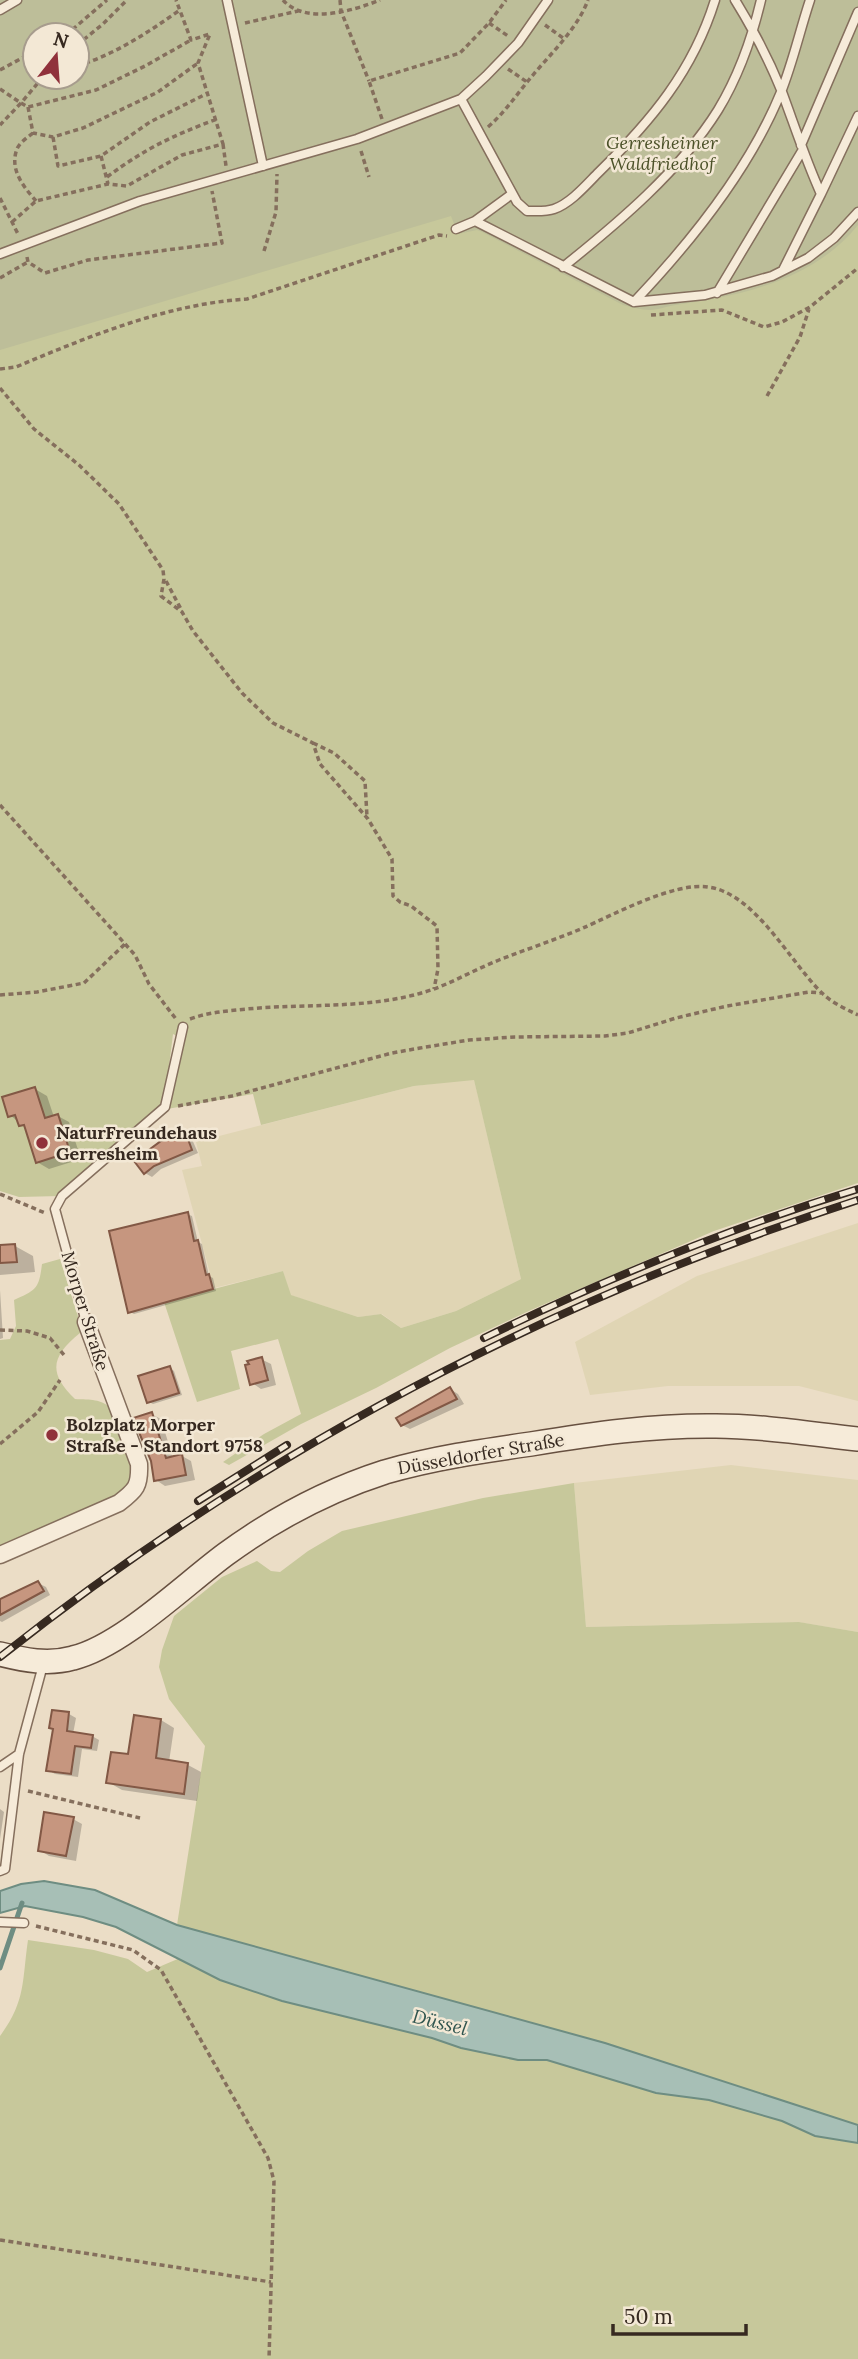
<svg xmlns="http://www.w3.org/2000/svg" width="858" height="2359" font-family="Lora,serif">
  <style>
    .farmland { fill: #e0d5b4 }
    .green { fill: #c7c89b; fill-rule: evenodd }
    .cemetery { fill: #bdbe99; fill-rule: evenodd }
    .water { fill: #a7bfb6; stroke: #6e8d82; stroke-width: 2 }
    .shadow { fill: #0003 }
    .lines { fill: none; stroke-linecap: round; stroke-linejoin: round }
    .stream { stroke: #6e8d82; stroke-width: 5 }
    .building { fill: #c6967f; stroke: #825845; stroke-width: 2 }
    .lane-casing { stroke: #856f5d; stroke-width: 11 }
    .street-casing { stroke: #856f5d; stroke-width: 19 }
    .secondary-casing { stroke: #675040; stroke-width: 26 }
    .path { stroke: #856f5d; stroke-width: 3.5; stroke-dasharray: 5 3.5; stroke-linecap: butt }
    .lane { stroke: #f6ebd9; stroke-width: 8 }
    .street { stroke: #f6ebd9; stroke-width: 16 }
    .secondary { stroke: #f6ebd9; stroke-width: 23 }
    .rail-casing { stroke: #362920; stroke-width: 8 }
    .rail { stroke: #f3e8d5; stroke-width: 5; stroke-dasharray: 16; stroke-linecap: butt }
    .poi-dot { fill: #90313b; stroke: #f3e8d5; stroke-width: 2.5 }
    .labels { text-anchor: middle; stroke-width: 5; stroke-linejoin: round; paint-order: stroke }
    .park-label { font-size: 18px; font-style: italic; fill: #4b5128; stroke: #f3e8d5 }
    .poi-label { font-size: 18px; font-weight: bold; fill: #362920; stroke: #f3e8d5; text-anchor: start }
    .street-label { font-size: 18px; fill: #362920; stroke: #f3e8d5 }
    .water-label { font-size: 19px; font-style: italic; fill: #30554f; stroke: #f3e8d5 }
  </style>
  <rect width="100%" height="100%" fill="#ebddc6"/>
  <path class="farmland" d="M474,1079L521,1279L456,1311L401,1328L382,1314L358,1317L290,1295L283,1271L214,1288L182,1170L202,1166L196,1142L414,1086Z
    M858,1223V1401L799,1386H668L590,1395L575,1342L697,1276Z
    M731,1465L858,1480V1632L798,1622L586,1627L574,1483Z"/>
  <path class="green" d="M0,0H858V1183L714,1231L531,1310L450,1348L376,1388L301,1424L229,1465L223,1462L264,1434L301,1414L278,1339L231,1351L240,1389L197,1402L164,1302L283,1271L291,1295L358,1317L381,1314L401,1328L456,1311L521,1279L474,1080L414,1086L261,1125L253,1094L167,1109L177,1036L173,1034L164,1107L60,1196L19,1197L0,1191ZM35,35H77V77H35Z
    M60,1259L81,1326L80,1333C52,1356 47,1372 75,1399C91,1400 100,1398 113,1410C117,1434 134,1457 131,1481L108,1502L0,1548V1340L10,1339L16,1326L14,1300C37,1290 39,1288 42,1264Z
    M574,1483L586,1627L799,1622L858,1632V2125L605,2043L177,1925L205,1746L169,1699L159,1667L162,1650L174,1616L222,1577L257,1561L271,1571L280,1572L308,1551L342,1531L483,1498Z
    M28,1940L94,1950L128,1959L147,1972L180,1958L220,1980L282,2001L432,2038L461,2048L518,2060H547L656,2093L709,2100L782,2121L815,2136L858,2143V2359H0V2036C26,2001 22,1981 28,1940Z"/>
  <path class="cemetery" d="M0,0H858V225C814,280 741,296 676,305C667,306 658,310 650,310C641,310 632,307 623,305L482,232L477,230L458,234L451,216L0,350ZM35,35H77V77H35Z"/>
  <path class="water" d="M44,1881L95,1890L177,1925L605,2043L858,2125V2143L815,2136L782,2121L709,2100L656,2093L547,2060H518L461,2048L432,2038L282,2001L220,1980L116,1927L83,1917L25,1906L0,1913V1891L21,1884Z"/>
  <path class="shadow" d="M35,1089L47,1096L54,1117L58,1116L69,1122L81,1159L49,1169L37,1162L27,1129L10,1115Z
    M185,1133L191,1137L198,1153L161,1169L152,1177L145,1173L136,1162Z
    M187,1214L192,1216L198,1242L202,1244L209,1276L213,1278L216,1291L134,1314L130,1312Z
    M15,1246L33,1256L35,1272L0,1275V1247Z
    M0,1290L3,1338L0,1339Z
    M261,1359L271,1364L276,1385L261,1389L252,1383Z
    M170,1368L174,1371L182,1395L153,1404L149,1402Z
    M450,1389L458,1394L464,1404L410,1429L402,1425Z
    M151,1414L161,1419L173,1458L182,1456L191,1461L195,1480L165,1486L156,1480Z
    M38,1583L46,1587L50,1595L2,1622L0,1621V1601Z
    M54,1712L69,1714L76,1718L73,1734L92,1736L99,1740L97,1751L82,1749L78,1777L55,1774L48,1770L54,1729Z
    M161,1720L174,1728L169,1762L188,1765L201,1772L197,1801L122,1790L108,1782Z
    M0,1809L4,1812L0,1839Z
    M73,1819L82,1824L76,1861L49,1856L40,1850Z"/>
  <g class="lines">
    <path class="stream" d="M0,1968L22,1903"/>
  </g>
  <path class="building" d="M35,1087L45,1118L58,1114L70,1152L36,1163L24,1125L19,1126L15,1115L8,1117L2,1097Z
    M185,1131L192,1150L154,1166L144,1174L134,1161L161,1141Z
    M188,1212L194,1241L198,1240L206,1275L209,1274L213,1289L128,1313L109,1231Z
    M15,1244L17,1262L0,1263V1245Z
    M262,1357L268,1380L250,1385L245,1365L249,1364L247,1361Z
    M170,1366L179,1393L147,1403L138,1376Z
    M450,1387L457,1399L401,1426L396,1418Z
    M152,1412L166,1458L182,1454L186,1475L154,1481L151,1461L133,1418Z
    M38,1581L44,1591L0,1615V1599Z
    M52,1710L69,1712L67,1731L93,1735L91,1748L75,1746L71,1774L46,1771L53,1729L49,1728Z
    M134,1715L161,1719L156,1758L188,1763L184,1794L106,1783L111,1752L128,1754Z
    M44,1812L74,1817L66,1856L38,1851Z"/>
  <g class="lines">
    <g class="lane-casing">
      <path id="lane" d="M227,0L263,166
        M735,0C753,29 769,60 782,92C795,127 806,161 821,194L783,270
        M0,10L17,0
        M461,99L517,202L527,211C536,211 545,212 554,209C571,203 586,185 599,172C651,121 693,71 715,0
        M801,145L858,12
        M512,194L475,221L634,302L705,295L772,276L808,258L834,238L858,212
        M821,194L858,116
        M456,229L475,221
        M0,254L140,201L357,139L461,99L486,76L518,43L548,0
        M563,267C618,223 680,171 718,110C738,77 752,38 761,0
        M717,293L802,151
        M634,302C690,243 750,168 781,92C793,62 800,30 810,0
        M86,1322L55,1209L62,1196L165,1107L183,1027
        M0,1767L19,1754
        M0,1871L5,1869L19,1754L43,1665
        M0,1922L24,1923"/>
    </g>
    <g class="street-casing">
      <path id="street" d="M0,1555L119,1503C136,1490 140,1486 139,1464L86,1322"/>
    </g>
    <g class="secondary-casing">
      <path id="secondary" d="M0,1654C24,1660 48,1665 73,1658C122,1646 184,1585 226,1554C274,1519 329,1490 385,1472C433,1458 482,1451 531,1444C592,1434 654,1425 716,1426C763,1426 811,1434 858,1439"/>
    </g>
    <path class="path" d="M283,0C305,25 353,11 380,0
      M340,0L341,11L369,81
      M245,23L298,11
      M489,23L508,36
      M545,25L563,38
      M66,35L107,0
      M77,45L103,24L127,0
      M77,66C116,54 147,33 180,10
      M508,69L527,82
      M0,70L35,51
      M43,77L21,103L28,107L96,90L145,66L191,40
      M0,89L21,103L0,125
      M28,107L33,133L53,137L83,128L158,92L198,63
      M382,119L369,81L460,53L489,23L506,0
      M488,127C504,113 515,97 528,81C548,56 577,30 588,0
      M33,133C28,137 19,143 17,149C9,170 24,187 36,201
      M53,137L58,166L101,156L150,122L208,93
      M223,144L226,166
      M361,151L369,177
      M101,156L108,184
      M107,177C146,148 172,136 217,119
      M0,198L18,234
      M12,222L36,201L108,184L127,186L182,155L223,144L198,63L210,34L191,40L176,0
      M264,251L276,212L277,174
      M27,257L28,262L45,273L88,260L222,243L212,191
      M0,278L28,262
      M651,315L722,310L764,327L782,322L810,307L858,268
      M0,369L16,367C90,336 167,304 247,299L439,235L447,236
      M0,388L34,429L79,465L119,504L163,570L164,579L161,596L182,612L193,631L242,693L273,723L313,743L320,764L368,819L392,859L393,896L400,902L411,906L437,926L438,969L434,989
      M767,396L800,337L809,309
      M166,581L182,611
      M313,743L334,753L365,781L367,817
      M0,805L135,955L149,984L176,1019
      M0,995L37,992L84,983L125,944
      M190,1019C209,1012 227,1011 247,1009C309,1003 371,1010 431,990C454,982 476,969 499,960C527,949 555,940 583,928C615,914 674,882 708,887C755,893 790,962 822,993C832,1003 846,1009 858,1015
      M178,1106L232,1096L392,1053L420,1048L469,1040L515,1037L605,1036L628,1033L676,1018L727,1006L809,992L821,993
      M0,1194L45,1213
      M0,1330L27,1331L50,1338L64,1355
      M0,1444L38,1412L60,1380
      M28,1791L140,1818
      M36,1926L133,1950L161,1970L268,2158L274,2181L269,2359
      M0,2240L271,2282"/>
    <use href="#lane" class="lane"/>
    <use href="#street" class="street"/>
    <use href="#secondary" class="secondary"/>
    <g class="rail-casing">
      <path id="rail" d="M484,1338C605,1279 729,1228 858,1189
        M198,1501L287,1445
        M0,1657C258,1453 545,1301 858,1200"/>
    </g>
    <use href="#rail" class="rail"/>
  </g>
  <g class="poi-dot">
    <circle cx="42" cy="1143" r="7"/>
    <circle cx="52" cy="1435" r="7"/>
  </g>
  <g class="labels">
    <g class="park-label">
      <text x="662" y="149">Gerresheimer<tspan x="662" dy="21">Waldfriedhof</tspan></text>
    </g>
    <g class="poi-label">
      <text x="56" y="1139">NaturFreundehaus<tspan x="56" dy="21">Gerresheim</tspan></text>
      <text x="66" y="1431">Bolzplatz Morper<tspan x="66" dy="21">Straße - Standort 9758</tspan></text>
    </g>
    <g class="street-label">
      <text transform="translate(85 1311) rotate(73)" y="6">Morper Straße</text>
      <text transform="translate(481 1454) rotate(-10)" y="6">Düsseldorfer Straße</text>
    </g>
    <g class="water-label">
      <text transform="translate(440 2022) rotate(14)" y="7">Düssel</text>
    </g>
  </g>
  <g transform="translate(56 56) rotate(17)"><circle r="33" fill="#f3e8d5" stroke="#a79c8d" stroke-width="2"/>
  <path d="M0-5L12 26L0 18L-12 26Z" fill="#90313b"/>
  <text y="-10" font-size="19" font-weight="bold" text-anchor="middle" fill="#362920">N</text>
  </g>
  <path d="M613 2324v10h133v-10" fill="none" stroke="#362920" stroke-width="3.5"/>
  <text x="624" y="2324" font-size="21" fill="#362920" stroke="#f3e8d5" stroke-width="5" paint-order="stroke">50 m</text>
</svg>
